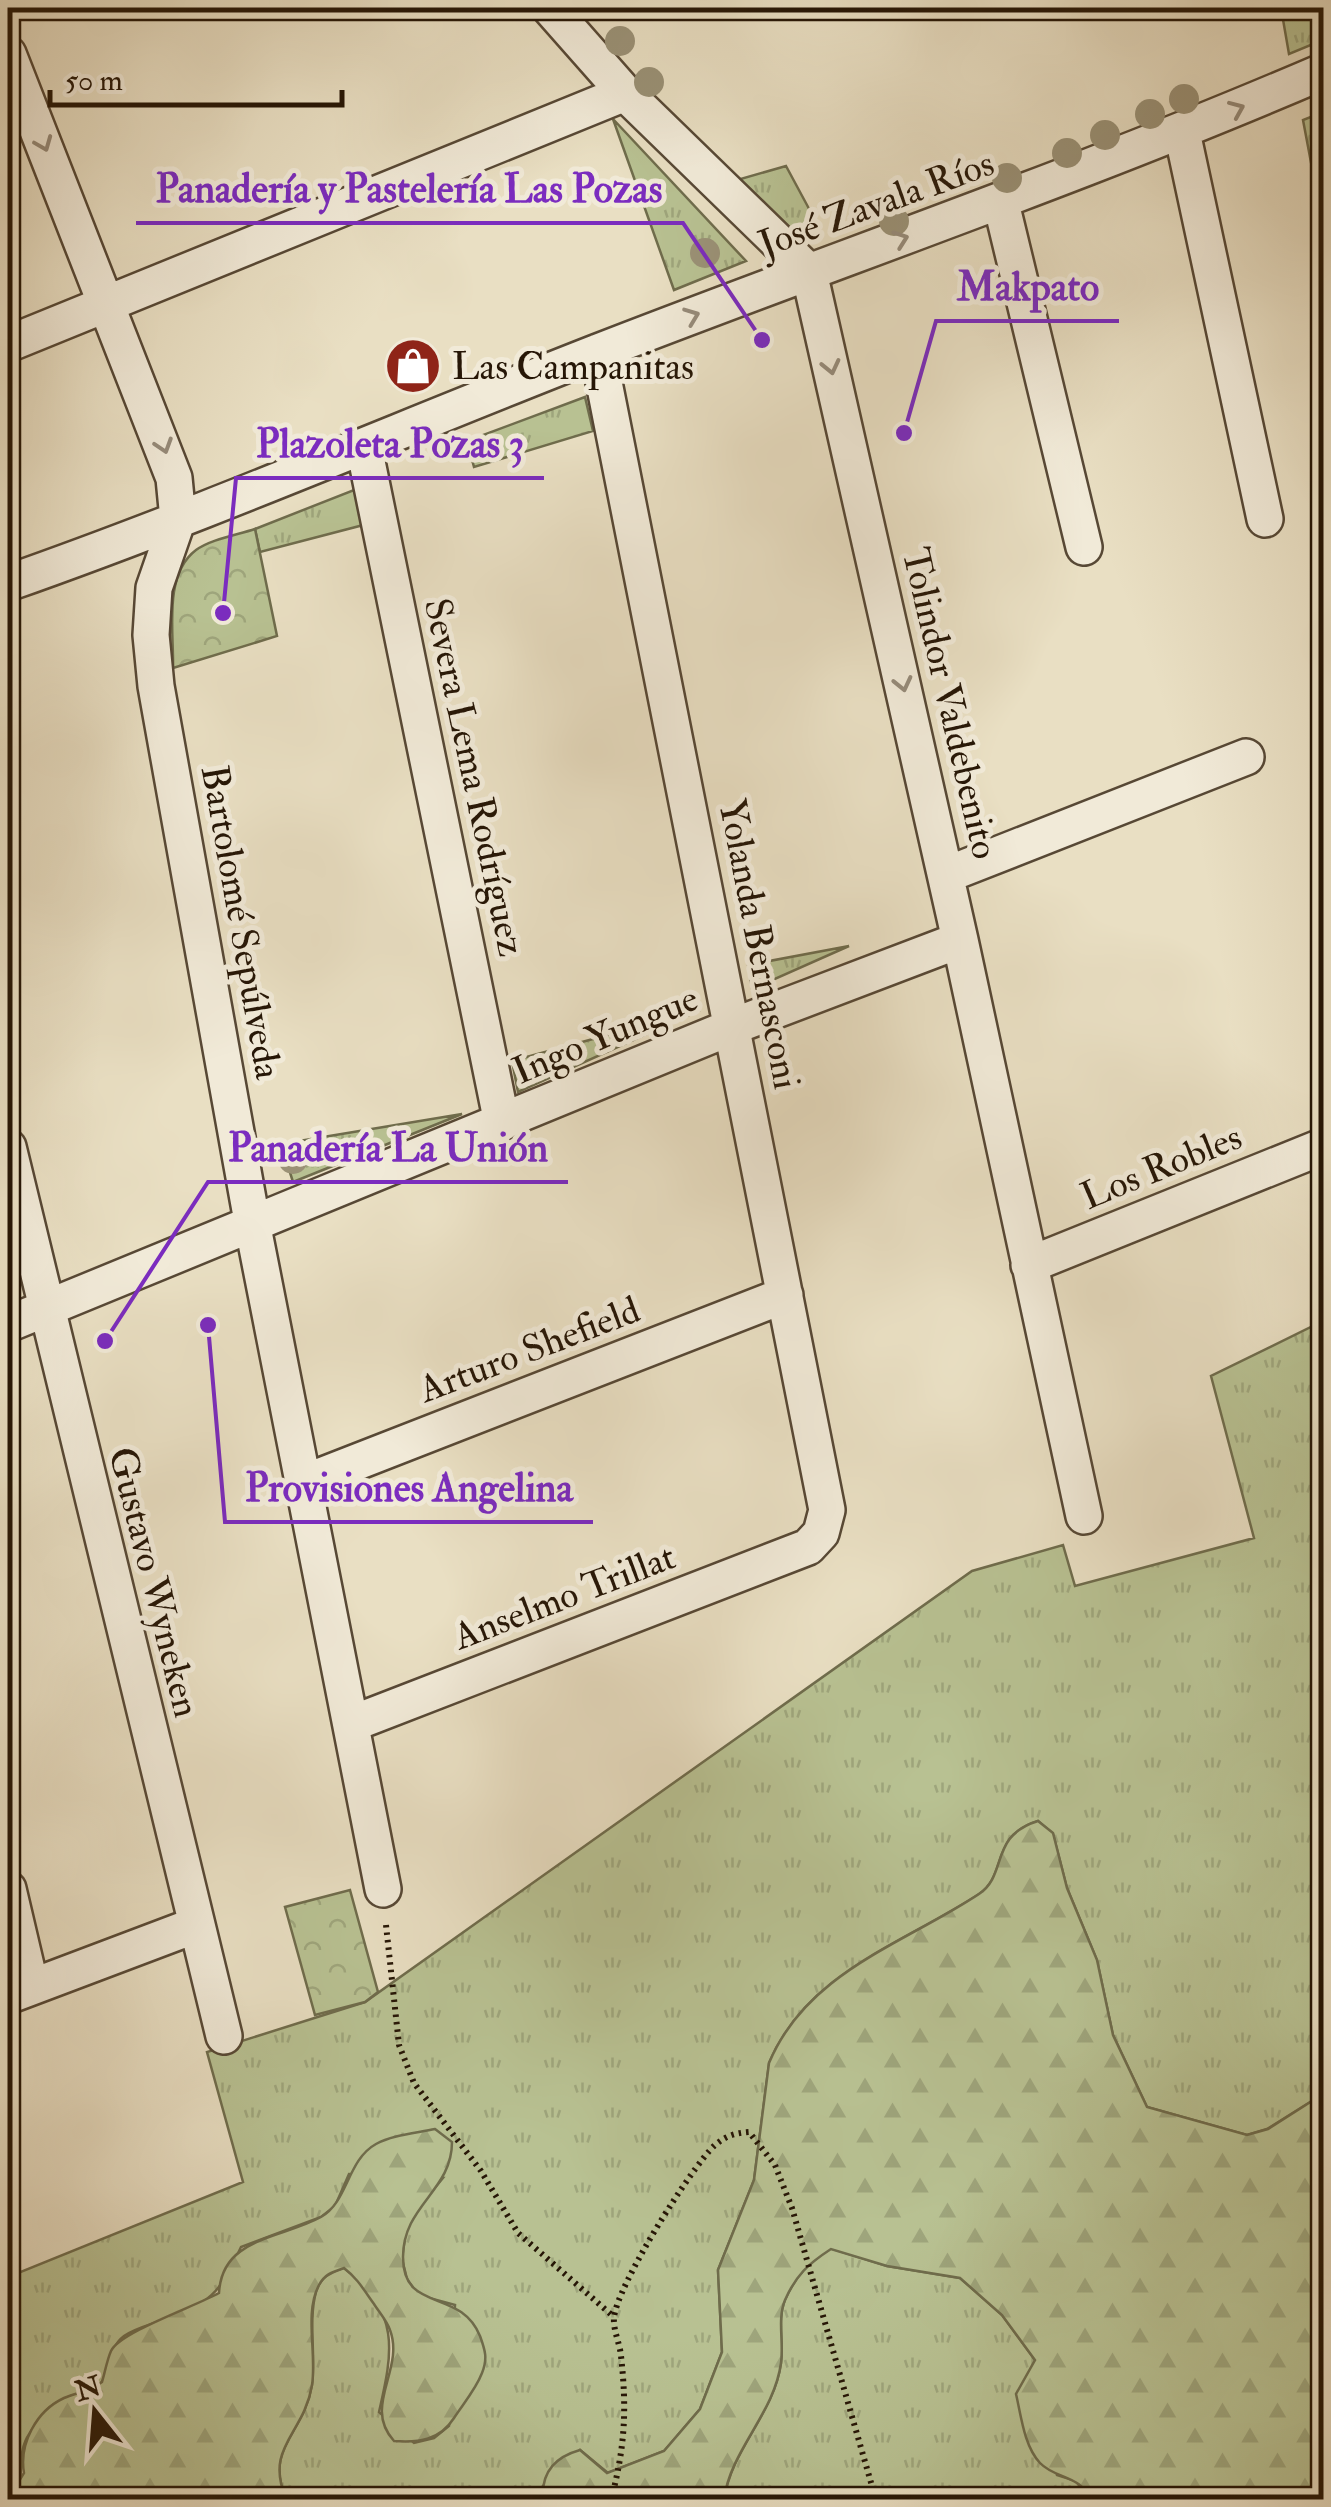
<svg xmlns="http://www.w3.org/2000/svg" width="1331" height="2507" font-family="'IM FELL Double Pica',serif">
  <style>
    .grass { fill: url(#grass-tufts); stroke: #6f6c4c; stroke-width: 2.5 }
    .forest { fill: url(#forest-firs); stroke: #6f6c4c; stroke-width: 2.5 }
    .park { fill: url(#park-crowns); stroke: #6f6c4c; stroke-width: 2.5 }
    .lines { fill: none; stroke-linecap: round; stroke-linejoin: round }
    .street-casing { stroke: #574835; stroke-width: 40 }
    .path { stroke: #261606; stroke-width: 6; stroke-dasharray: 2.5 5; stroke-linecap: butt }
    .street { stroke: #f1ead8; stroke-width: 35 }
    .tree { fill: #9a9176 }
    .oneway { stroke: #968b7a }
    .labels { text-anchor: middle; stroke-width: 10; stroke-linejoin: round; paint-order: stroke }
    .street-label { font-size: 38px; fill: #261606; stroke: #f1ead8 }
    .poi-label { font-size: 38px; fill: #261606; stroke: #f1ead8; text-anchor: start }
    .leader { fill: none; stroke: #7b2cbf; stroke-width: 4 }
    .callout-dot { fill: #7b2cbf; stroke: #f1ead8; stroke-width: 4 }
    .callout-label { font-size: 40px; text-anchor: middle; font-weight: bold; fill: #7b2cbf; stroke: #f1ead8; stroke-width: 10; stroke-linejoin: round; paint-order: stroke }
  </style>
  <defs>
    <pattern id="grass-tufts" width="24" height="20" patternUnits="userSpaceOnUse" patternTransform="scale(2.5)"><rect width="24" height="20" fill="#b8c192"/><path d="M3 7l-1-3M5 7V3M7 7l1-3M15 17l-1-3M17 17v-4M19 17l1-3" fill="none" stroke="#9ea57c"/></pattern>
    <pattern id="forest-firs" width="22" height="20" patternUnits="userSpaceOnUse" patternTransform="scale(2.5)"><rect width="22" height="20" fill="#b8c192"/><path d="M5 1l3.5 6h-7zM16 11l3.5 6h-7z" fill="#9ea57c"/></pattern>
    <pattern id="park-crowns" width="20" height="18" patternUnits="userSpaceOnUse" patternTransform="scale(2.5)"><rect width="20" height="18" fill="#b8c192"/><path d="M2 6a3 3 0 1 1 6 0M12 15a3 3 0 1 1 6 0" fill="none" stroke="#9ea57c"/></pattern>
  </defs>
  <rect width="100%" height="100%" fill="#e9dfc3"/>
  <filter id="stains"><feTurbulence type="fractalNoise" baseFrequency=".002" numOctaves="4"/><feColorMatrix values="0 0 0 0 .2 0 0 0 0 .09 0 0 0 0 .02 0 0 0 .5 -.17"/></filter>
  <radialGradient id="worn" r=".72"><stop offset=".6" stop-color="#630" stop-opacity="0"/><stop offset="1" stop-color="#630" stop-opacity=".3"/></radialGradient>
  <path class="grass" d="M1281,8H1323V40L1289,54Z
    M1323,112V226L1303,120Z
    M613,119L746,261L674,290Z
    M786,166L821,231L799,240L730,182Z
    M585,397L593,431L474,467L467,441Z
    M354,490L365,492L371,523L260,552L255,529Z
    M849,946L752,989L748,965Z
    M700,1010L518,1092L512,1061Z
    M462,1114L293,1182L281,1144Z
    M1323,1321V2094L1267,2129L1247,2135L1147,2107L1113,2035L1097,1960L1067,1888L1053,1834L1038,1821C989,1836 1008,1875 979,1894C904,1943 807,1972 769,2063L754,2180L718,2270L722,2352L700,2409L664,2451L608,2473L580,2450L542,2487L543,2499L409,2496L286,2499C264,2446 304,2435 312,2385C316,2355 308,2321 316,2292C321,2276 330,2273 344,2268C401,2312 393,2351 379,2412L414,2443L434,2438L449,2426L455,2305L418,2295L407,2279L402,2259L407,2222L443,2178L349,2174L335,2206L321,2217L241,2247C218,2296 212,2302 160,2321C149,2325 134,2329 124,2336C107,2349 113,2368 101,2383C88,2400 62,2393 47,2410C40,2419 29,2431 25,2442C16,2463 29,2480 8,2497V2277L243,2182L207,2052L365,2002L972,1571L1063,1545L1075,1586L1254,1538L1211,1376Z
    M830,2248L887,2266L960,2278L1002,2315L1035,2360L1057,2475L1076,2481L1089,2500H724C731,2449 774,2414 781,2363C784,2343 777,2319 785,2300C796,2275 808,2264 830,2248Z"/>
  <path class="forest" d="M1038,1821L1053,1833L1067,1888L1097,1960L1113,2035L1147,2107L1247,2135L1268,2129L1323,2094V2499H1089C1083,2476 1055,2479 1040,2463C1024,2446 1021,2415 1016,2394L1035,2360L1002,2315L960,2278L887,2266L831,2249C808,2264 796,2275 785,2300C777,2319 784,2343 781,2363C774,2414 731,2449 724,2499H543C541,2472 555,2457 580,2450L607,2473L664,2451L700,2409L722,2352L718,2270L754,2180L769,2063C807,1972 904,1944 979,1894C1008,1875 989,1836 1038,1821Z
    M435,2129L452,2142C452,2191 403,2205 403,2257C403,2314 460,2287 480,2336C485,2350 488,2358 482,2373C476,2389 463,2404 454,2418C440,2440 419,2443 394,2441C362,2406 405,2370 390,2330C387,2321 379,2312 374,2304C364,2290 357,2278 344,2268C332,2272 325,2274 319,2285C304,2313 317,2354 312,2385C304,2435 264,2446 286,2499H8L24,2473C19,2444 36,2411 64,2398C78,2392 89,2392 102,2382C105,2372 107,2360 111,2351C120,2332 196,2306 219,2293C222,2237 281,2239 321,2217C348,2202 347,2160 376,2144C392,2135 417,2133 435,2129Z"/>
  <path class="park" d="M255,529L277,636L173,668C174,632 163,575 196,550C211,539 237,535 255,529Z
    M350,1890L378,1992L365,2002L315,2015L285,1907Z"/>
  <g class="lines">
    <g class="street-casing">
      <path id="street" d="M550,8L625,93L809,272L960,940L1084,1516
        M8,54L174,478L178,519L154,588L151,635L156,686L253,1227L383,1889
        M1182,132L1265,519
        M1001,203L1084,547
        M8,344L625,93
        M364,447L502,1123
        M8,583C207,513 401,429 598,352C840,258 1085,174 1324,71
        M946,875L1246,757
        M8,1147L224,2036
        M1029,1265L1324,1146
        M8,1324L734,1026L960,940
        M303,1483L785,1295
        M351,1724L808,1547L821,1533L827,1510L598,352
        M8,1889L31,1987
        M8,1996L196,1925"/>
    </g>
    <path class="path" d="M386,1925L399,2045L414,2083L481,2171L518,2233L614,2317
      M611,2500C625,2447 627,2410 621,2356C620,2344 613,2330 614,2318C616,2287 691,2168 714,2146C725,2136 735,2133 749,2132L775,2165L792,2208L876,2500"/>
    <use href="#street" class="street"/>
  </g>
  <g class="tree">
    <circle cx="620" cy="41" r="15"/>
    <circle cx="649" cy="82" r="15"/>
    <circle cx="1184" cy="99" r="15"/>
    <circle cx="1150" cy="114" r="15"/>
    <circle cx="1105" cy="135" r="15"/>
    <circle cx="1067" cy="153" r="15"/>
    <circle cx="1007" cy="178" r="15"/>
    <circle cx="894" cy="221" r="15"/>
    <circle cx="705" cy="253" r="15"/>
    <circle cx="293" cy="1159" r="15"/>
  </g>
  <defs><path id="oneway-chevron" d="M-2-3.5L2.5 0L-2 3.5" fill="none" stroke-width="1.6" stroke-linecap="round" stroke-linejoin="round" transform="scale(2.5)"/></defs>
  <g class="oneway">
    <use href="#oneway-chevron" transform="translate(1237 109) rotate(-23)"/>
    <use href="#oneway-chevron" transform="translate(44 144) rotate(68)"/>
    <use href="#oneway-chevron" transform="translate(901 239) rotate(-20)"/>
    <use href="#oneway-chevron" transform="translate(692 316) rotate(-21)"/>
    <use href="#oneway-chevron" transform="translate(831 367) rotate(77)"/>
    <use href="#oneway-chevron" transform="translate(164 446) rotate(72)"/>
    <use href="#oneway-chevron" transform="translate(903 684) rotate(77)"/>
  </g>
  <defs>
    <g id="shop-disc" transform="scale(2.875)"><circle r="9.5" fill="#8f2418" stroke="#f1ead8"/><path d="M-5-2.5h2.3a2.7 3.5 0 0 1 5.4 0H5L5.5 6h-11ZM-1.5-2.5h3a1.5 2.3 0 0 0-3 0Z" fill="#fff"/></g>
  </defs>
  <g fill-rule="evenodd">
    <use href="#shop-disc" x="413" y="366"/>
  </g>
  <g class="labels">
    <g class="street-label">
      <text transform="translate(876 203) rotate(-20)" y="13">José Zavala Ríos</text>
      <text transform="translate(951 703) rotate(77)" y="13">Tolindor Valdebenito</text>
      <text transform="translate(475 777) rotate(78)" y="13">Severa Lema Rodríguez</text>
      <text transform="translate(242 922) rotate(80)" y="13">Bartolomé Sepúlveda</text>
      <text transform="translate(760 944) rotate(79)" y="13">Yolanda Bernasconi</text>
      <text transform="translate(605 1034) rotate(-23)" y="13">Ingo Yungue</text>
      <text transform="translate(1161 1166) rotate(-22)" y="13">Los Robles</text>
      <text transform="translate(529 1349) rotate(-21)" y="13">Arturo Shefield</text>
      <text transform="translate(155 1582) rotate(76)" y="13">Gustavo Wyneken</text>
      <text transform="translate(564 1596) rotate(-21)" y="13">Anselmo Trillat</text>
    </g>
    <g class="poi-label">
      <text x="452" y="379">Las Campanitas</text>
    </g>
  </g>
  <path class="leader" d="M762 340L683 223H136M904 433L936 321H1119M223 613L236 478H544M105 1341L208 1182H568M208 1325L225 1522H593"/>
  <g class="callout-dot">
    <circle cx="762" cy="340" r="10"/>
    <circle cx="904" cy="433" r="10"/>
    <circle cx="223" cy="613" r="10"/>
    <circle cx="105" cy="1341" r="10"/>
    <circle cx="208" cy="1325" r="10"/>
  </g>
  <g class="callout-label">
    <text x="409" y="202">Panadería y Pastelería Las Pozas</text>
    <text x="1028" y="300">Makpato</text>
    <text x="390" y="457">Plazoleta Pozas 3</text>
    <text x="388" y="1161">Panadería La Unión</text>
    <text x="409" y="1501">Provisiones Angelina</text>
  </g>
  <rect width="1331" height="2507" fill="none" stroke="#e9dfc3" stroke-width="40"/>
  <rect x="10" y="10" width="1311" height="2487" fill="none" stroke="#261606" stroke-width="5"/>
  <rect x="20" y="20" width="1291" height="2467" fill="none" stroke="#261606" stroke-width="2.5"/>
  <g transform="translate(95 2412) rotate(343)" stroke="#f1ead8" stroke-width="8" paint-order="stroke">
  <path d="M0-8L18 38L0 25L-18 38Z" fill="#261606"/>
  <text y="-15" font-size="28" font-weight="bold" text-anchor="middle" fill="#261606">N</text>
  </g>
  <path d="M50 90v15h292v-15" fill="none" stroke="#261606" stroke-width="5"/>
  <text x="65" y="90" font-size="30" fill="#261606" stroke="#f1ead8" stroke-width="8" paint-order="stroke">50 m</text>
  <rect width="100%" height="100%" filter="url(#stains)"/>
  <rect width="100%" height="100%" fill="url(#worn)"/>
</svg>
